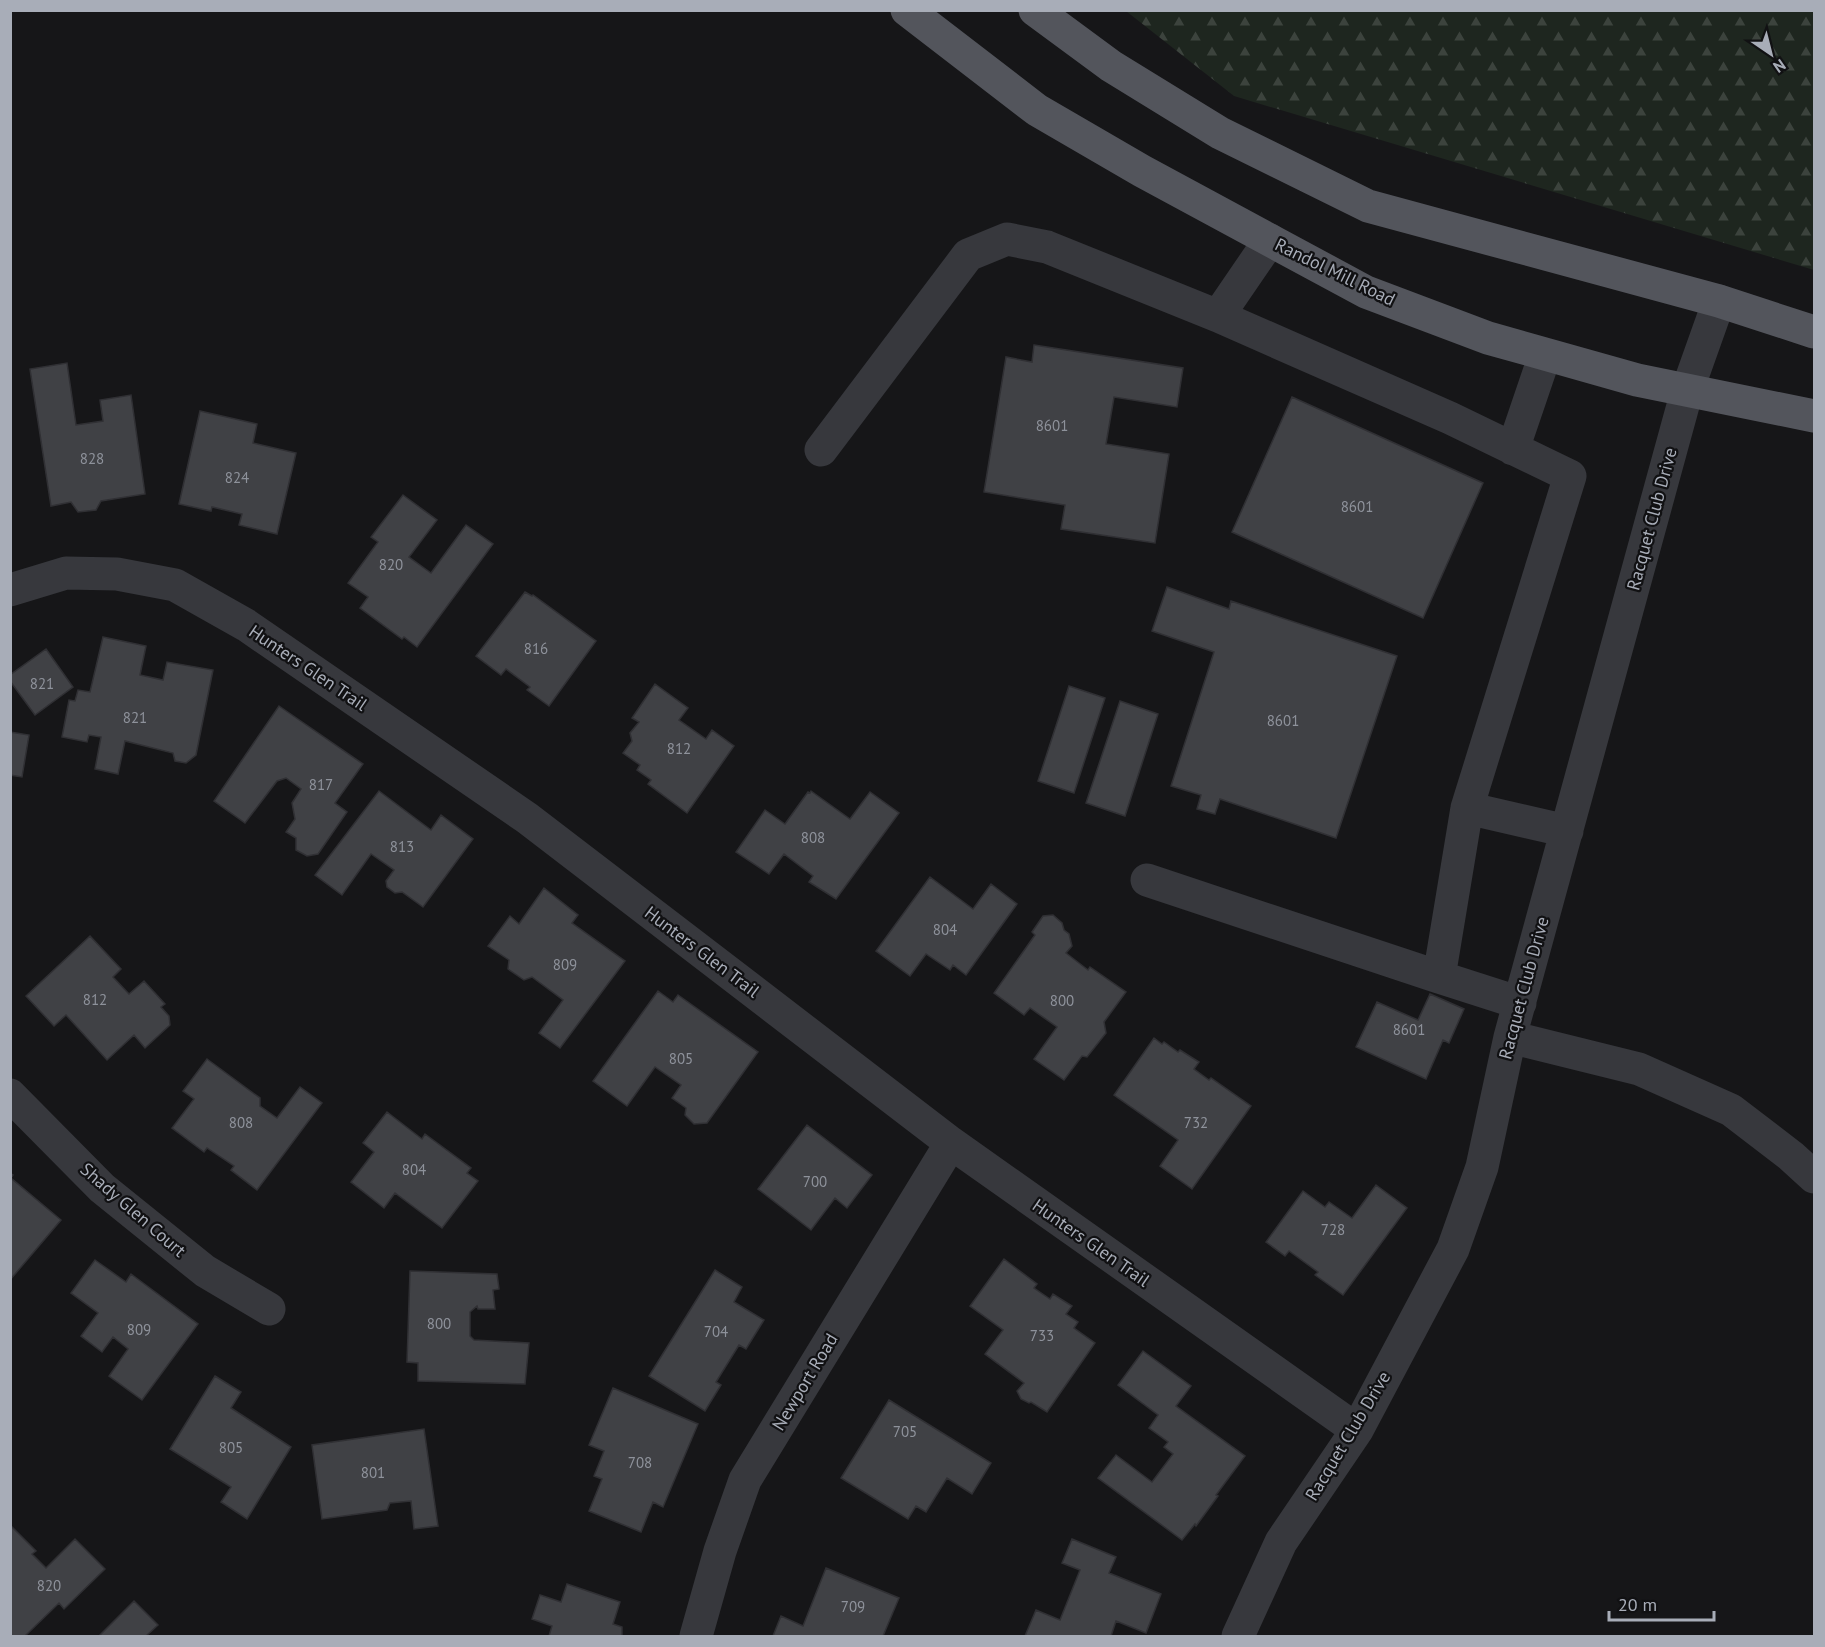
<svg xmlns="http://www.w3.org/2000/svg" width="1825" height="1647" font-family="'PT Sans',sans-serif">
  <style>
    .forest { fill: url(#forest-firs) }
    .building { fill: #404145; stroke: #303034; stroke-width: 1.5 }
    .lines { fill: none; stroke-linecap: round; stroke-linejoin: round }
    .minor { stroke: #37383d; stroke-width: 33 }
    .major { stroke: #53555c; stroke-width: 33 }
    .labels { text-anchor: middle; stroke-width: 4.5; stroke-linejoin: round; paint-order: stroke }
    .number-label { font-size: 15px; fill: #8e929b }
    .street-label { font-size: 18px; fill: #a8adb8; stroke: #111113 }
  </style>
  <defs>
    <pattern id="forest-firs" width="22" height="20" patternUnits="userSpaceOnUse" patternTransform="scale(1.5)"><rect width="22" height="20" fill="#1e261f"/><path d="M5 1l3.5 6h-7zM16 11l3.5 6h-7z" fill="#3c433d"/></pattern>
  </defs>
  <rect width="100%" height="100%" fill="#161618"/>
  <path class="forest" d="M1126,11H1814V270L1234,96Z"/>
  <path class="building" d="M1034,345L1183,368L1177,407L1114,397L1106,444L1169,454L1155,543L1061,529L1065,505L984,492L1006,357L1032,362Z
    M67,363L76,425L103,421L100,400L131,395L145,494L101,501L96,510L78,512L71,502L51,506L30,369Z
    M1292,397L1483,483L1423,618L1232,532Z
    M200,411L257,424L253,443L296,453L277,534L239,525L242,514L212,507L211,511L179,504Z
    M403,495L437,520L409,557L431,573L466,525L493,544L417,647L404,637L402,639L360,608L368,597L348,583L378,542L371,537Z
    M1167,587L1229,609L1231,601L1397,656L1336,838L1220,799L1215,814L1197,809L1201,795L1171,786L1214,652L1152,631Z
    M525,592L532,596L533,595L596,641L549,706L527,690L530,687L506,669L501,675L476,656Z
    M103,637L146,646L140,675L163,680L167,662L213,670L196,755L186,763L175,761L173,753L125,741L118,774L95,769L101,737L89,735L87,742L62,737L69,700L75,701L78,690L90,692Z
    M46,649L73,687L35,715L10,681V675Z
    M655,684L688,708L679,720L706,739L712,730L734,746L687,813L648,784L651,780L637,770L640,765L623,753L632,741L630,733L639,722L632,718Z
    M1069,686L1105,698L1074,793L1038,781Z
    M1120,701L1158,714L1125,816L1086,803Z
    M279,706L363,764L335,803L347,812L318,854L307,856L296,850V838L286,832L295,819L292,803L301,789L286,778L277,781L245,823L214,801Z
    M10,732L29,735L22,777L10,775Z
    M379,791L431,830L441,815L473,839L423,907L402,892L395,893L387,887L386,881L394,870L371,854L342,895L315,875Z
    M811,791L850,819L870,792L899,813L836,899L809,882L813,876L784,854L769,874L736,852L765,810L785,824L808,792L810,793Z
    M930,877L973,909L991,884L1017,904L966,975L953,965L950,970L926,954L910,976L876,951Z
    M544,888L578,915L572,923L625,961L560,1048L539,1033L563,1000L532,977L524,980L508,969L509,960L488,946L510,916L519,924Z
    M1053,915L1062,923L1064,930L1069,934L1072,946L1066,953L1088,970L1090,967L1126,992L1104,1022L1106,1033L1087,1057L1082,1056L1064,1080L1034,1059L1057,1027L1030,1008L1024,1015L994,993L1035,935L1032,932L1043,916Z
    M90,936L121,969L113,977L129,994L144,981L165,1004L161,1007L169,1016L170,1025L145,1048L134,1035L107,1060L66,1015L54,1026L26,996Z
    M658,991L673,1002L678,995L758,1052L707,1123L694,1124L685,1115L686,1108L672,1098L681,1085L655,1067L627,1106L593,1081Z
    M1430,994L1464,1009L1449,1043L1443,1040L1426,1079L1356,1047L1377,1002L1418,1020Z
    M1154,1038L1162,1044L1164,1042L1178,1052L1180,1050L1199,1062L1194,1069L1209,1080L1211,1078L1251,1106L1192,1189L1160,1166L1178,1140L1114,1095Z
    M207,1059L260,1098V1106L277,1118L300,1087L322,1103L257,1190L231,1170L234,1166L207,1148L204,1152L172,1128L194,1099L183,1091Z
    M387,1112L422,1139L425,1134L471,1168L467,1173L478,1181L442,1228L395,1193L384,1208L351,1182L374,1152L363,1143Z
    M807,1125L872,1175L847,1208L835,1198L811,1230L758,1189Z
    M10,1173L13,1175L11,1178L61,1220L10,1280Z
    M1376,1185L1407,1208L1343,1295L1315,1275L1318,1272L1289,1251L1285,1256L1266,1242L1303,1191L1325,1207L1329,1202L1352,1218Z
    M1004,1259L1037,1284L1034,1288L1050,1299L1053,1294L1072,1306L1066,1314L1078,1322L1074,1328L1095,1343L1047,1412L1031,1402L1029,1403L1021,1399L1017,1391L1024,1383L985,1354L1003,1330L970,1306Z
    M95,1260L126,1282L131,1274L198,1324L142,1400L109,1376L128,1349L113,1337L102,1352L81,1336L98,1313L71,1293Z
    M715,1270L742,1287L734,1302L764,1320L746,1349L739,1345L716,1382L721,1385L705,1411L649,1376Z
    M410,1271L497,1274L499,1289L493,1290L495,1309H478L477,1306L470,1312V1336L474,1340L529,1343L525,1384L418,1381V1363L407,1362Z
    M1143,1351L1191,1386L1176,1406L1245,1456L1216,1495L1218,1496L1196,1526L1195,1524L1182,1540L1098,1478L1116,1455L1152,1482L1173,1454L1164,1447L1168,1442L1149,1428L1158,1415L1118,1385Z
    M215,1376L241,1392L231,1408L291,1447L247,1519L221,1502L231,1487L170,1449Z
    M613,1388L698,1424L663,1507L653,1502L641,1532L589,1511L602,1479L594,1476L604,1451L589,1445Z
    M889,1400L991,1463L972,1494L947,1478L926,1512L916,1506L908,1519L841,1478Z
    M424,1429L438,1526L414,1529L411,1501L390,1503L387,1510L322,1519L312,1445Z
    M10,1525L36,1551L32,1554L46,1568L75,1539L105,1569L64,1609L59,1603L25,1636H10Z
    M1072,1539L1116,1557L1109,1573L1161,1594L1146,1633L1116,1621L1111,1636H1025L1036,1610L1060,1620L1080,1570L1062,1563Z
    M826,1568L899,1598L883,1636H773L781,1616L803,1626Z
    M567,1584L620,1602L613,1624L622,1627V1636H549L552,1626L532,1619L540,1595L561,1602Z
    M134,1601L158,1625L146,1636H99Z"/>
  <g class="lines">
    <path class="minor" d="M1513,449L1545,355
      M821,450L968,255L1007,239L1047,247L1218,316L1270,240
      M10,590L66,573L117,574L175,585L246,625L527,818L951,1143L1357,1430
      M1467,808L1567,831
      M1147,880L1439,977L1467,808L1570,476L1450,418L1218,316
      M1439,977L1520,1003
      M1510,1037L1639,1069L1731,1110L1791,1156L1814,1177
      M10,1095L102,1188L205,1271L269,1309
      M696,1636L720,1551L745,1480L951,1143
      M1238,1636L1281,1542L1357,1430L1453,1249L1482,1167L1510,1037L1687,391L1719,301"/>
    <path class="major" d="M907,10L1037,110L1142,171L1366,292L1488,338L1637,380L1814,416
      M1035,10L1111,66L1220,133L1368,206L1719,301L1814,332"/>
  </g>
  <g class="labels">
    <g class="number-label">
      <text x="1052" y="431">8601</text>
      <text x="92" y="464">828</text>
      <text x="237" y="483">824</text>
      <text x="1357" y="512">8601</text>
      <text x="391" y="570">820</text>
      <text x="536" y="654">816</text>
      <text x="42" y="689">821</text>
      <text x="135" y="723">821</text>
      <text x="1283" y="726">8601</text>
      <text x="679" y="754">812</text>
      <text x="321" y="790">817</text>
      <text x="813" y="843">808</text>
      <text x="402" y="852">813</text>
      <text x="945" y="935">804</text>
      <text x="565" y="970">809</text>
      <text x="95" y="1005">812</text>
      <text x="1062" y="1006">800</text>
      <text x="1409" y="1035">8601</text>
      <text x="681" y="1064">805</text>
      <text x="241" y="1128">808</text>
      <text x="1196" y="1128">732</text>
      <text x="414" y="1175">804</text>
      <text x="815" y="1187">700</text>
      <text x="1333" y="1235">728</text>
      <text x="439" y="1329">800</text>
      <text x="139" y="1335">809</text>
      <text x="716" y="1337">704</text>
      <text x="1042" y="1341">733</text>
      <text x="905" y="1437">705</text>
      <text x="231" y="1453">805</text>
      <text x="640" y="1468">708</text>
      <text x="373" y="1478">801</text>
      <text x="49" y="1591">820</text>
      <text x="853" y="1612">709</text>
    </g>
    <g class="street-label">
      <text transform="translate(1335 272) rotate(26)" y="6">Randol Mill Road</text>
      <text transform="translate(1652 519) rotate(-75)" y="6">Racquet Club Drive</text>
      <text transform="translate(308 668) rotate(34)" y="6">Hunters Glen Trail</text>
      <text transform="translate(702 952) rotate(37)" y="6">Hunters Glen Trail</text>
      <text transform="translate(1524 988) rotate(-75)" y="6">Racquet Club Drive</text>
      <text transform="translate(133 1210) rotate(41)" y="6">Shady Glen Court</text>
      <text transform="translate(1091 1243) rotate(35)" y="6">Hunters Glen Trail</text>
      <text transform="translate(805 1382) rotate(-59)" y="6">Newport Road</text>
      <text transform="translate(1348 1436) rotate(-59)" y="6">Racquet Club Drive</text>
    </g>
  </g>
  <rect width="1825" height="1647" fill="none" stroke="#a8adb8" stroke-width="24"/>
  <g transform="translate(1771 54) rotate(145)" stroke="#111113" stroke-width="4.5" paint-order="stroke">
  <path d="M0-4.5L10 22L0 15L-10 22Z" fill="#a8adb8"/>
  <text y="-9" font-size="16" font-weight="bold" text-anchor="middle" fill="#a8adb8">N</text>
  </g>
  <path d="M1609 1611v9h105v-9" fill="none" stroke="#a8adb8" stroke-width="3"/>
  <text x="1618" y="1611" font-size="18" fill="#a8adb8" stroke="#111113" stroke-width="4.5" paint-order="stroke">20 m</text>
</svg>
